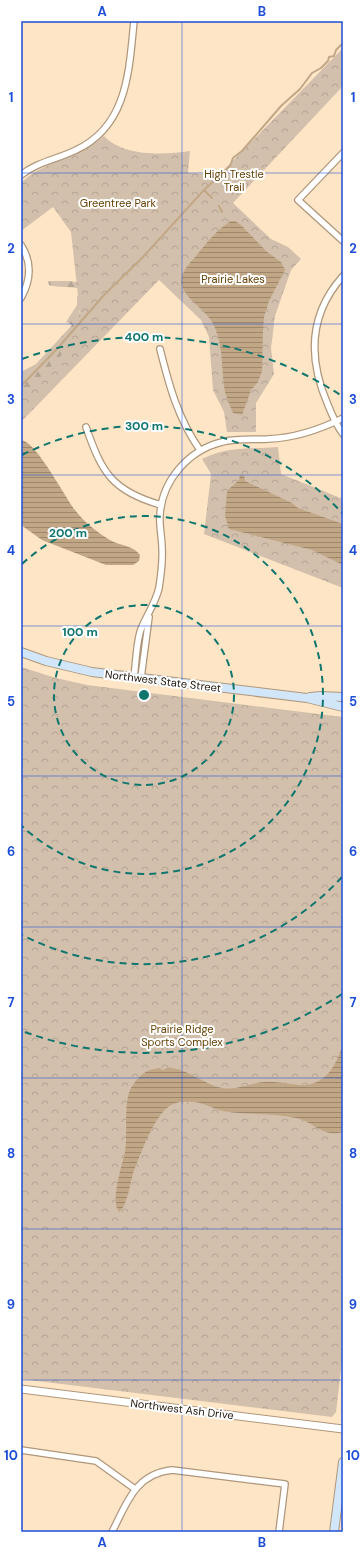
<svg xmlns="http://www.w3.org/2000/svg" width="364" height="1553" font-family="'DM Sans',sans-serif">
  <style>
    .forest { fill: url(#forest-firs) }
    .park { fill: url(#park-crowns) }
    .water { fill: url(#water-rules) }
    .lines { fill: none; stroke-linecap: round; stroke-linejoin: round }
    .stream { stroke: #c2a787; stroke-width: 2 }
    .minor-casing { stroke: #af977b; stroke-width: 8 }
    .tertiary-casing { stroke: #af977b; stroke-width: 9 }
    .secondary-casing { stroke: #af977b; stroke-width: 10 }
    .minor { stroke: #fff; stroke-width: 5.5 }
    .tertiary { stroke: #fff; stroke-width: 7 }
    .secondary { stroke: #d2e6f9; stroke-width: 8 }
    .grid { fill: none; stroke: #1d4ed8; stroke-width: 1; stroke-opacity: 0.55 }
    .ring { fill: none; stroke: #0f766e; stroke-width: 2; stroke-dasharray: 7 5 }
    .labels { text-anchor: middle; stroke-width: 4; stroke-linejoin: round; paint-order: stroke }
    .park-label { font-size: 11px; fill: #643f03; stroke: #fff }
    .street-label { font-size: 11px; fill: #1d1409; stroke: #fff }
    .centre { fill: #0f766e; stroke: #fff; stroke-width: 2 }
    .ring-label { font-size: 12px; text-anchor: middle; font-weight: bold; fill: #0f766e; stroke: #fff; stroke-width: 4; stroke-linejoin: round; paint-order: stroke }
    .neatline { fill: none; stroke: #1d4ed8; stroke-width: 1.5 }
    .grid-label { font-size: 13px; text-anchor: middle; font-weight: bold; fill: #1d4ed8 }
  </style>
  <defs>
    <pattern id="forest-firs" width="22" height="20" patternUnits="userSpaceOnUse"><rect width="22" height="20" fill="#d2c0ac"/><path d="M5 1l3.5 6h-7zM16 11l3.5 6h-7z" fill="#b4a493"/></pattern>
    <pattern id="park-crowns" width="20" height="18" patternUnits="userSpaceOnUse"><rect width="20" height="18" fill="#d2c0ac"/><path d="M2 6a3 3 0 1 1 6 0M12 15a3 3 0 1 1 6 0" fill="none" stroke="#b4a493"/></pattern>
    <pattern id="water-rules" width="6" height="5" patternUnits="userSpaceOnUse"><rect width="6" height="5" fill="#c2a787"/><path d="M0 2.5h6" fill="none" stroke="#9d876d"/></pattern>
  </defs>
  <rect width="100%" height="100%" fill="#fee5c6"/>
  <path class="forest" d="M172,221L175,231L170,238L163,243L121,290L75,336L73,344L65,356L21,401V372L36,364L72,325L66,322L77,305V297L81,289C71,286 58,288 49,285L48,281H71L88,285L87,293L79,312L81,314L150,241Z"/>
  <path class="park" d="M343,48V86L233,203L271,239L288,247L301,259L291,270L275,316L271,348L274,374L256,403V432H227L224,412L213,390L209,337L201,320L159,280L21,422V397L60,357L81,323L71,232L53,207L21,231V183C46,159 77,160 104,136C124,157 164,155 190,151L188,173L219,175Z
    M278,447L281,474L343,499V588L204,534L211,474L202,459C227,446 251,449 278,447Z
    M21,667L56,678L87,685L343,717V1353L336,1412L332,1417L21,1379Z"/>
  <path class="water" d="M231,221H235L241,225L266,251L281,262L285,270L269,301L264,317L263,331L262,371L258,382L251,390L242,415L233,413C230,406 227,399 225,392C221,372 224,348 215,328C207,308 185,302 181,282C183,267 192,262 200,251C209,240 218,229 231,221Z
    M21,440C36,441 65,497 75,510C84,522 97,532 110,540C120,546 133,545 140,555L139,561L133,565H106L42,540L21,525Z
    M240,475H244L245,481L292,503L298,508L343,524V565L312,550L229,529L225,516L227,491L239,480Z
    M343,1043V1132C323,1138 314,1122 296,1118C272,1113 247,1115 223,1111C213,1109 205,1103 194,1102C186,1101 178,1101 171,1105C155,1114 143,1149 136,1165C131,1175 128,1207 119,1212C110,1201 122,1166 125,1152C128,1133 123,1103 131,1088C138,1076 146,1069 160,1068L162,1070C164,1070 165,1069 167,1068C181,1066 205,1084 218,1087C236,1092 248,1083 265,1082C276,1081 287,1084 299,1085C325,1087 337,1065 343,1043Z"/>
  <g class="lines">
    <path class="stream" d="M204,190L212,198
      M219,206L222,212
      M21,386L57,349L104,295L143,257L204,190L230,166L233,158L242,151L281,106L300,89L312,73L321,68L328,61L329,57L334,56L336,50L343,43"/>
    <g class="minor-casing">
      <path id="minor" d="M343,153L298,200L343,241
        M21,175C37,162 58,159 76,150C128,126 129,70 134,21
        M21,245C32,262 31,280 21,298
        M343,276C308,315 308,359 328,405C332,415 336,425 343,434
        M160,349C169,385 178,419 200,450
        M86,427C102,473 112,491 161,505
        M134,677C136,662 136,647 140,632C145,617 155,605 159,588C161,575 163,562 162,548C162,537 159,526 160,515C162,480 189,450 222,442C237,438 253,440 268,439C294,438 319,430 343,418
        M141,678L149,617
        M21,1450L96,1461L135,1489
        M112,1532C127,1503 135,1474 172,1470L285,1484L279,1532"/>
    </g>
    <g class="tertiary-casing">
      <path id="tertiary" d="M21,1389L343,1429"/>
    </g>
    <g class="secondary-casing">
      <path id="secondary" d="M21,652L46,661L92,672L307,698L343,707
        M310,697L321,696L343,697
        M334,1532L343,1462"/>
    </g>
    <use href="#minor" class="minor"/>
    <use href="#tertiary" class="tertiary"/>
    <use href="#secondary" class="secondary"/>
  </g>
  <path class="grid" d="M182,21V1532M21,173H343M21,324H343M21,475H343M21,626H343M21,776H343M21,927H343M21,1078H343M21,1229H343M21,1380H343"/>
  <g class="ring">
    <circle cx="144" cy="695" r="90"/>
    <path d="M22 564A179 179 0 1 1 22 826"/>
    <path d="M342 877A269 269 0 0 1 22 935M22 455A269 269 0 0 1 342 513"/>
    <path d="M342 994A358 358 0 0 1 22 1031M22 359A358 358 0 0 1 342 396"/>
  </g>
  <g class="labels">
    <g class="park-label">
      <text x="234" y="178">High Trestle<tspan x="234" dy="13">Trail</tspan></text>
      <text x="118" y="207">Greentree Park</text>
      <text x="233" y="283">Prairie Lakes</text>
      <text x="182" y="1033">Prairie Ridge<tspan x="182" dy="13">Sports Complex</tspan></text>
    </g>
    <g class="street-label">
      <text transform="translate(163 681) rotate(7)" y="4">Northwest State Street</text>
      <text transform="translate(182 1409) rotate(7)" y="4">Northwest Ash Drive</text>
    </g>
  </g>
  <circle cx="144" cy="695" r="6" class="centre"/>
  <g class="ring-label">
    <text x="144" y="341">400 m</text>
    <text x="144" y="430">300 m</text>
    <text x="68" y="537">200 m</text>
    <text x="80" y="636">100 m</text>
  </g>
  <rect width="364" height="1553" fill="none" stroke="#ffffff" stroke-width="44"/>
  <rect x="22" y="22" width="320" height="1509" class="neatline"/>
  <g class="grid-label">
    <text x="102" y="16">A</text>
    <text x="262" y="16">B</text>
    <text x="11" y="102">1</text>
    <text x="353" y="102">1</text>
    <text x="11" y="253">2</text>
    <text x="353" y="253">2</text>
    <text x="11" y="404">3</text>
    <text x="353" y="404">3</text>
    <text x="11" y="555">4</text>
    <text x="353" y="555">4</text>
    <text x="11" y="706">5</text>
    <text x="353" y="706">5</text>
    <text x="11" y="856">6</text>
    <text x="353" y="856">6</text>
    <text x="11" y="1007">7</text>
    <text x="353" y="1007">7</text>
    <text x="11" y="1158">8</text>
    <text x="353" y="1158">8</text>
    <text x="11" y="1309">9</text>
    <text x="353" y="1309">9</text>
    <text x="11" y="1460">10</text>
    <text x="353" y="1460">10</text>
    <text x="102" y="1547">A</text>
    <text x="262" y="1547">B</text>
  </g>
</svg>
